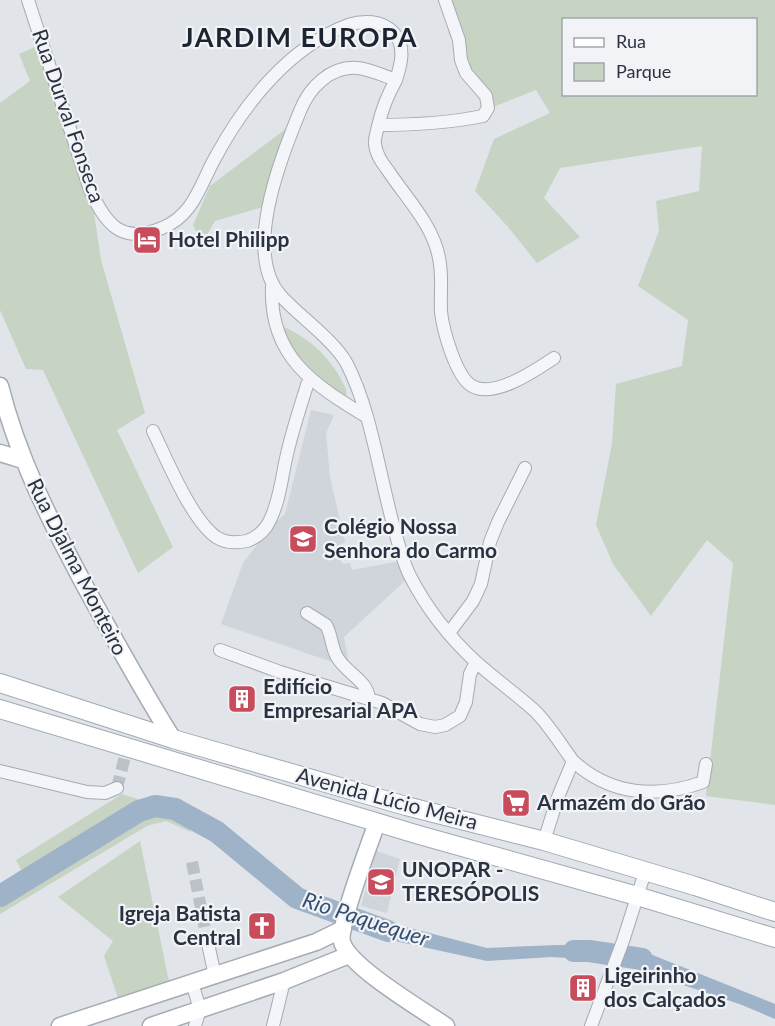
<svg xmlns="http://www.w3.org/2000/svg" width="775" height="1026" font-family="Lato,sans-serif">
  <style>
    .built { fill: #d0d4db }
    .green { fill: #c7d3c3; fill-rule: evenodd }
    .water { fill: #9eb2c8 }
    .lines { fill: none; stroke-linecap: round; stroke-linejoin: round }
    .river { stroke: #9eb2c8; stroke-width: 22 }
    .street-tunnel { stroke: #bcc0c7; stroke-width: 12; stroke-dasharray: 12 6; stroke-linecap: butt }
    .street-casing { stroke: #a6abb3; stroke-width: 14 }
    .secondary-casing { stroke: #a6abb3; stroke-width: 19 }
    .primary-casing { stroke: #a1a9b5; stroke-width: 20 }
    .street { stroke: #f4f5f8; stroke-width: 12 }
    .secondary { stroke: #fff; stroke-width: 16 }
    .primary { stroke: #fff; stroke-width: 18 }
    .labels { text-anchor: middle; stroke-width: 4.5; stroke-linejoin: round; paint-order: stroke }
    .street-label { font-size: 21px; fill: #2a3241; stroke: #f1f3f7 }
    .poi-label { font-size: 21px; font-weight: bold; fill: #2a3241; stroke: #f1f3f7; text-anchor: start }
    .water-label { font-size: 22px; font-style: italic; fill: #365073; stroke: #f1f3f7 }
    .district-label { font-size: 27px; font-weight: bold; letter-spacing: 1.5px; fill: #1c2331; stroke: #f1f3f7 }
  </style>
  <rect width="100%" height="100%" fill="#e1e4e9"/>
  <path class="built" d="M311,410L334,415L326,433L330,477L345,542L338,546L342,564L350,563L352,570L396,562L408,578L344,637L350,668L221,624L243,563L270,528L285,514Z
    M376,851L400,859L387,913L361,906Z"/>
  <path class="green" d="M443,0H775V805L706,796L733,563L707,540L651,616L613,564L596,525L612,444L616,384L682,366L688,320L638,286L659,231L656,201L699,191L702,146L560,168L544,198L580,237L537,263L509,228L475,191L494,139L550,113L536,90L490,108L449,34L446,3ZM564,20H756V94H564Z
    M42,44L91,193L101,260L145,413L117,430L173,547L138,573L43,370L26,369L0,310V103L30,81L19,54Z
    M287,128L263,207L215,221L202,243L193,225L210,186Z
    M284,327C309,338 328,356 341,379C344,386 348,390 346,397L343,398L325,385L295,356L281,328Z
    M122,794C144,802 181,808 191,832L166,821L147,826L0,914V903L29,885L16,860Z
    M140,841L169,982L118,998L104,956L113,941L58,897Z"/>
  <path class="water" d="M360,915L487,948L557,945L607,946L603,960L551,957L487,961L377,937L357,930Z
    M624,948L650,954L775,1004V1019L742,1005L622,964Z"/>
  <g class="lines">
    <path class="river" d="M0,896L139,811L155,806L175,809L217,832L297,898L388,931
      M574,951H589L642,959"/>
    <path class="street-tunnel" d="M117,788L127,748
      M192,862L207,939"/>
    <g class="street-casing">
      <path id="street" d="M28,0L90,190C106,224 121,245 162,228C194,215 200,185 215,158C244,104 289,47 348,25C363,20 382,20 394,33C406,46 401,65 396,80
        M379,125C414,125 448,123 483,116L488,108L486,96L466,73L461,60L459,40L445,0
        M272,286C269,357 313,384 367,417
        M153,431C167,460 191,519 216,537C225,543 237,543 247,541C258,537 265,531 270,520C280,500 282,475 287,454C293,428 301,404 309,379
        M307,613L326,625C332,635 331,647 337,657C345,672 367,680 369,698
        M449,633L473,601L481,584L490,542L498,522L525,468
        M220,650L280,672L382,703L420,724L435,727L445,725L460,716L466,702L470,674L476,662
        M573,761C610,795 657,799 703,782L706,764
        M0,771L87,792L105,793L117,788
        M544,841L558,797L573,761C561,745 550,726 535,711C516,694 495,679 476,662C450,638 426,607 410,576C402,560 398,542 393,524C379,473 371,411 347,364C334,340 300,317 281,296C242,253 281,158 300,111C309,88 330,66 357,68C370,69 384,76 396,80C387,96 382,109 378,126C377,132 374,139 375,144C376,155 383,164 389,172C407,199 433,225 439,258C443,276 440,294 441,312C443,330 456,377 472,386C494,399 536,370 554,358
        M207,939L215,976
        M192,983L200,1009L195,1026
        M273,1026L284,981
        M591,1026L623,941L645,872"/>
    </g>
    <g class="secondary-casing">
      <path id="secondary" d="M0,386C18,458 51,523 86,588C114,639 142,690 173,739
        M0,453L23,460
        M377,822C370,844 338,925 342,942C349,967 423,1010 446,1026
        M60,1026L316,942L343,929
        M151,1026L284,981L349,955"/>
    </g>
    <g class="primary-casing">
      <path id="primary" d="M0,683L173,739L406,806L544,841L695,886L775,912
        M0,709L419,835L637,896L775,938"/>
    </g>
    <use href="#street" class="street"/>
    <use href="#secondary" class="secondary"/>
    <use href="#primary" class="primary"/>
  </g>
  <defs>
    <g id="hotel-square" transform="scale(1.5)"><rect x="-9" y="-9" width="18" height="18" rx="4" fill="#c94c5d" stroke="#f1f3f7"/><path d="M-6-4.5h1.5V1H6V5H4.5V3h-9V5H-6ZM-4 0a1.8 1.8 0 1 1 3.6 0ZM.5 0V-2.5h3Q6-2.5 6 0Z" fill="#fff"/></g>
    <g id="school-square" transform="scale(1.5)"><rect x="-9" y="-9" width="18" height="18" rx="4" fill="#c94c5d" stroke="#f1f3f7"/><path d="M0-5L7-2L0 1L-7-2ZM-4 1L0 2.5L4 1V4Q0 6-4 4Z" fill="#fff"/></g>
    <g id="building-square" transform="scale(1.5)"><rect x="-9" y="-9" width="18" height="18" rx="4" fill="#c94c5d" stroke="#f1f3f7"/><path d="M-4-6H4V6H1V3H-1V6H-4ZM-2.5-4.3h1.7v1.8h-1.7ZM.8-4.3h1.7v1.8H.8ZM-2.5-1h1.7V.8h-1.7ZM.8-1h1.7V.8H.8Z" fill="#fff"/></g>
    <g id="supermarket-square" transform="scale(1.5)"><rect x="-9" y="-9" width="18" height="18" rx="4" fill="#c94c5d" stroke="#f1f3f7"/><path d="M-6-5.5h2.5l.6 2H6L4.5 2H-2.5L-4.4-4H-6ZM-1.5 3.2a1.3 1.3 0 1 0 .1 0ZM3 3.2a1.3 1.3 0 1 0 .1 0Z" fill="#fff"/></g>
    <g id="university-square" transform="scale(1.5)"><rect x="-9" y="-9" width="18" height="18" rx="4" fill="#c94c5d" stroke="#f1f3f7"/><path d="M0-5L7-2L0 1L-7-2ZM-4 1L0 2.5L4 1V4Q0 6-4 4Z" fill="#fff"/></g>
    <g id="church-square" transform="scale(1.5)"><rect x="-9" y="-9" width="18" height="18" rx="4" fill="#c94c5d" stroke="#f1f3f7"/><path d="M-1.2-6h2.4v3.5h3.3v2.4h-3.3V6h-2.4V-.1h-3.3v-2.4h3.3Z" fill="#fff"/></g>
  </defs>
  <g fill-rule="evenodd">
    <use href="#hotel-square" x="147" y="240"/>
    <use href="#school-square" x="303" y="539"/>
    <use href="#building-square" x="242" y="699"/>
    <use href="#supermarket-square" x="516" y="803"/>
    <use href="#university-square" x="381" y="882"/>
    <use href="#church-square" x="262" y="926"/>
    <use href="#building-square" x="583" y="988"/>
  </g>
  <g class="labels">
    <g class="street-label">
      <text transform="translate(68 116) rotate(71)" y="7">Rua Durval Fonseca</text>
      <text transform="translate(77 567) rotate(63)" y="7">Rua Djalma Monteiro</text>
      <text transform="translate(387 799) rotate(15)" y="7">Avenida Lúcio Meira</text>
    </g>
    <g class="poi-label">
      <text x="168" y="247">Hotel Philipp</text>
      <text x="324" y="534">Colégio Nossa<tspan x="324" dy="24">Senhora do Carmo</tspan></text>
      <text x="263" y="694">Edifício<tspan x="263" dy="24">Empresarial APA</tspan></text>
      <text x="537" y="810">Armazém do Grão</text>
      <text x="402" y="877">UNOPAR -<tspan x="402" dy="24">TERESÓPOLIS</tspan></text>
      <text x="241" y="921" text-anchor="end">Igreja Batista<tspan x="241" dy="24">Central</tspan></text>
      <text x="604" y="983">Ligeirinho<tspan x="604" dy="24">dos Calçados</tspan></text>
    </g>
    <g class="water-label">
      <text transform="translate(366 919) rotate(18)" y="8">Rio Paquequer</text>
    </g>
    <g class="district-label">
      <text x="300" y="47">JARDIM EUROPA</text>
    </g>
  </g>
  <rect x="562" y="18" width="195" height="78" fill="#f1f3f7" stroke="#a1a6ae" stroke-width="1.5"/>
  <rect x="574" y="38" width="30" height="9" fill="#ffffff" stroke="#a1a6ae" stroke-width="1.5"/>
  <text x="616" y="48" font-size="18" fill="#2a3241">Rua</text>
  <rect x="574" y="63" width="30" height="18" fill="#c7d3c3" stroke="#a1a6ae" stroke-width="1.5"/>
  <text x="616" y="78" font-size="18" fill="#2a3241">Parque</text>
</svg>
